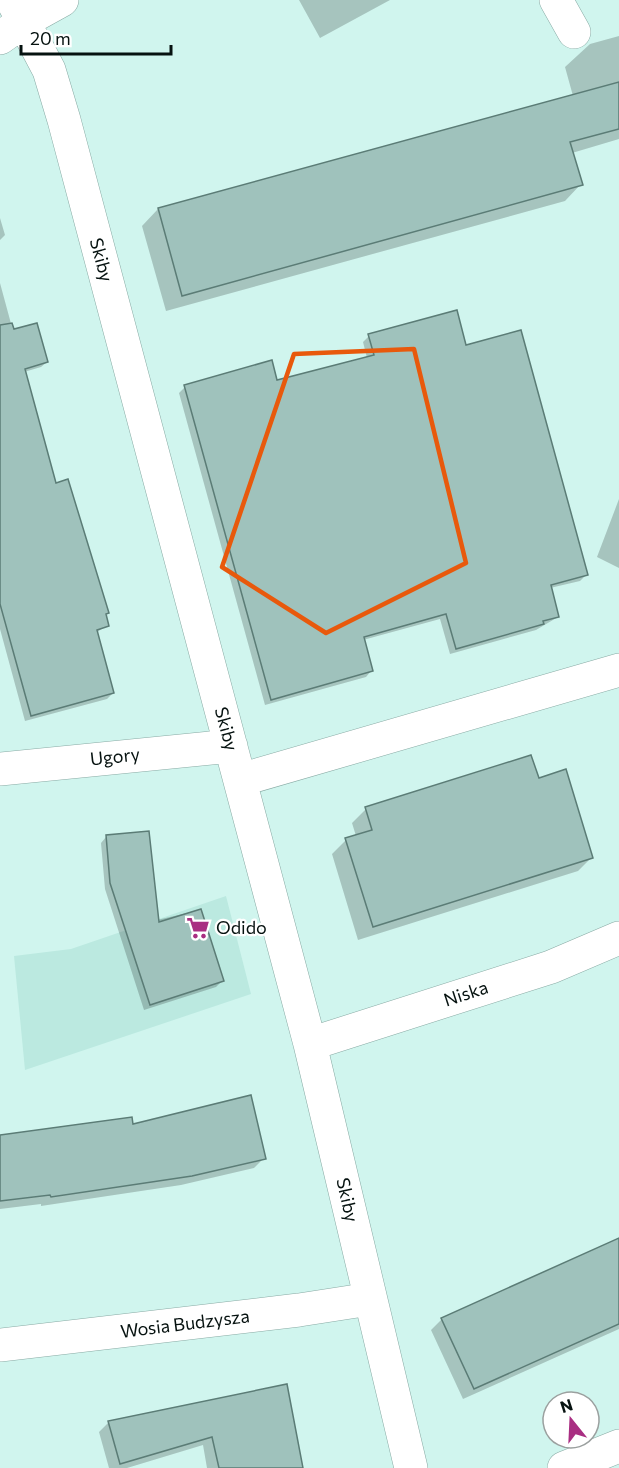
<svg xmlns="http://www.w3.org/2000/svg" width="619" height="1468" font-family="Commissioner,sans-serif">
  <style>
    .built { fill: #bbe9e0 }
    .shadow { fill: #0003 }
    .building { fill: #9fc2bc; stroke: #5b7c76; stroke-width: 1.5 }
    .lines { fill: none; stroke-linecap: round; stroke-linejoin: round }
    .minor-casing { stroke: #88aaa4; stroke-width: 34 }
    .minor { stroke: #fff; stroke-width: 33 }
    .marked { fill: none; stroke: #e8590c; stroke-width: 4.5; stroke-linejoin: round }
    .labels { text-anchor: middle; stroke-width: 4.5; stroke-linejoin: round; paint-order: stroke }
    .street-label { font-size: 18px; fill: #061210; stroke: #fff }
    .poi-label { font-size: 18px; fill: #061210; stroke: #fff; text-anchor: start }
  </style>
  <rect width="100%" height="100%" fill="#d0f5ee"/>
  <path class="built" d="M226,896L251,994L25,1070L14,956L71,949Z"/>
  <path class="shadow" d="M299,0H390L320,38Z
    M619,36V139L572,153L581,184L565,201L166,311L142,226L158,209L573,96L565,67L590,44Z
    M0,218L5,235L0,240Z
    M0,283L13,331L47,362L41,367L24,372L55,485L107,613L104,616L107,625L96,633L113,693L107,699L25,721L0,629Z
    M369,336L465,346L586,575L580,581L550,588L558,617L536,630L450,654L440,619L363,640L371,671L366,677L265,705L179,393L185,387L276,382L367,358L363,342Z
    M619,499V568L597,557Z
    M538,780L592,857L578,871L358,940L332,854L346,840L356,836L352,823L366,809Z
    M106,837L157,920L200,910L222,981L216,987L144,1010L105,889L101,843Z
    M0,1135L264,1158L254,1168L181,1185L41,1206V1204L0,1209Z
    M619,1239V1329L463,1399L431,1330L442,1319Z
    M286,1385L302,1468H207L203,1445L127,1468H109L99,1432L109,1422Z"/>
  <path class="building" d="M619,82V129L570,142L583,185L182,296L158,208Z
    M457,310L466,345L521,330L588,575L551,585L559,617L543,621L544,624L456,649L446,614L364,637L373,671L271,700L184,385L272,360L277,380L374,355L368,334Z
    M12,323L14,329L37,323L48,362L25,369L56,483L68,479L109,613L106,614L109,626L97,630L114,693L31,716L0,604V325Z
    M531,755L539,778L566,769L593,858L373,927L345,838L372,830L365,807Z
    M149,831L159,922L201,909L224,981L150,1005L110,883L106,835Z
    M251,1095L266,1159L192,1176L51,1197L50,1195L0,1201V1135L132,1117L133,1124Z
    M619,1238V1324L474,1389L441,1318Z
    M287,1384L303,1468H219L212,1437L120,1464L108,1421Z"/>
  <g class="lines">
    <g class="minor-casing">
      <path id="minor" d="M12,0L49,70L64,120L310,1044L411,1468
        M556,0L574,32
        M0,38L24,21L62,0
        M0,769L231,746
        M240,780L619,670
        M310,1044L551,967L619,938
        M0,1345L299,1310L370,1299
        M564,1468L619,1446"/>
    </g>
    <use href="#minor" class="minor"/>
  </g>
  <path class="marked" d="M414,349L466,563L326,633L222,567L294,354Z"/>
  <defs>
    <g id="supermarket-bare" transform="scale(1.8)"><path d="M-6-5.5h2.5l.6 2H6L4.5 2H-2.5L-4.4-4H-6ZM-1.5 3.2a1.3 1.3 0 1 0 .1 0ZM3 3.2a1.3 1.3 0 1 0 .1 0Z" fill="#a92e82" stroke="#fff" stroke-width="2.5" paint-order="stroke"/></g>
  </defs>
  <g fill-rule="evenodd">
    <use href="#supermarket-bare" x="198" y="928"/>
  </g>
  <g class="labels">
    <g class="street-label">
      <text transform="translate(101 260) rotate(75)" y="6">Skiby</text>
      <text transform="translate(226 729) rotate(75)" y="6">Skiby</text>
      <text transform="translate(115 757) rotate(-6)" y="6">Ugory</text>
      <text transform="translate(466 994) rotate(-18)" y="6">Niska</text>
      <text transform="translate(347 1200) rotate(77)" y="6">Skiby</text>
      <text transform="translate(185 1324) rotate(-7)" y="6">Wosia Budzysza</text>
    </g>
    <g class="poi-label">
      <text x="216" y="934">Odido</text>
    </g>
  </g>
  <g transform="translate(571 1420) rotate(342)"><circle r="28" fill="#ffffff" stroke="#9ba09f" stroke-width="1.5"/>
  <path d="M0-4.5L10 22L0 15L-10 22Z" fill="#a92e82"/>
  <text y="-9" font-size="16" font-weight="bold" text-anchor="middle" fill="#061210">N</text>
  </g>
  <path d="M21 45v9h150v-9" fill="none" stroke="#061210" stroke-width="3"/>
  <text x="30" y="45" font-size="18" fill="#061210" stroke="#ffffff" stroke-width="4.5" paint-order="stroke">20 m</text>
</svg>
